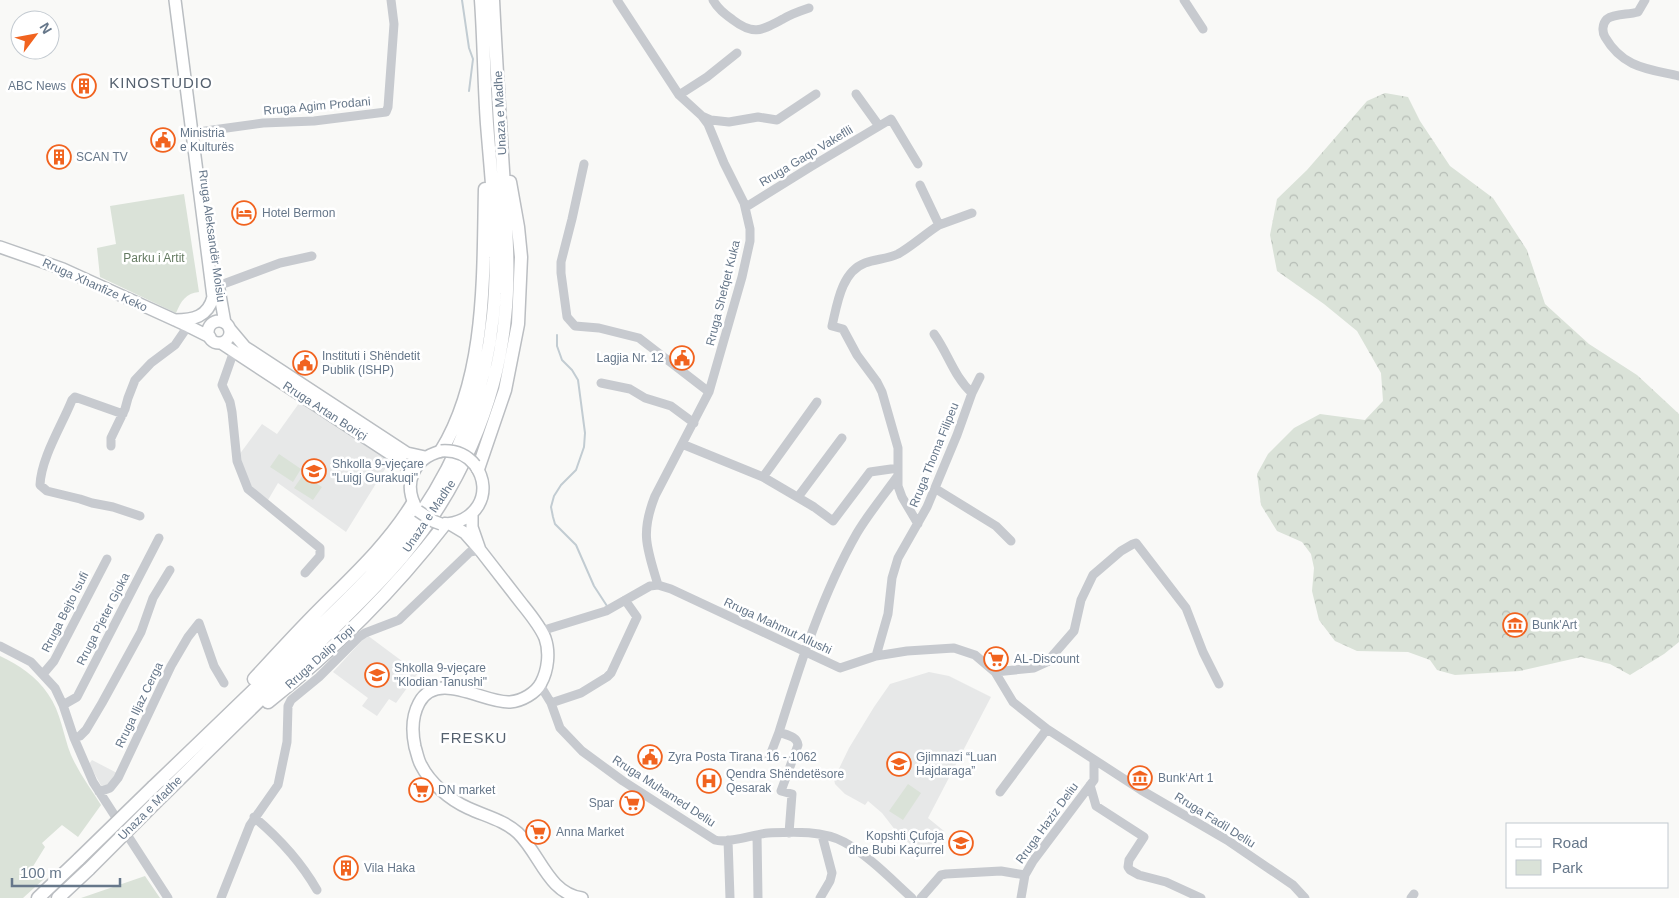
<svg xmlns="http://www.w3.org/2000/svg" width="1679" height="898" font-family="Helvetica,sans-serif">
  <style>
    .built { fill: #e7e8e8 }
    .green { fill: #dae2d8 }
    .forest { fill: url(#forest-crowns) }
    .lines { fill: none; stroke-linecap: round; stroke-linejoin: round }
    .stream { stroke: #c2ccd2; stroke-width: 2 }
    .major-casing { stroke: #babec2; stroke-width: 14 }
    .highway-casing { stroke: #bbbec2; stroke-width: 15 }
    .minor { stroke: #c7cacf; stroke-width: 9 }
    .major { stroke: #fff; stroke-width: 11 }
    .highway { stroke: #fff; stroke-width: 12 }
    .major-bridge-casing { stroke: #babec2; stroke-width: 14; stroke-linecap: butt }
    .highway-bridge-casing { stroke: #bbbec2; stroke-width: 15; stroke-linecap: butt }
    .major-bridge { stroke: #fff; stroke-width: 11 }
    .highway-bridge { stroke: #fff; stroke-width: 12 }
    .labels { text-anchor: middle; stroke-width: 5; stroke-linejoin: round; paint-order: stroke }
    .poi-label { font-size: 12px; fill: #66778a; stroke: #fff; text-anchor: start }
    .street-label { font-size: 12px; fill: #66778a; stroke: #fff }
    .park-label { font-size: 12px; fill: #657b62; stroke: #fff }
    .quarter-label { font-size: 15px; letter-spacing: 1px; fill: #55616f; stroke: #fff }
  </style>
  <defs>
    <pattern id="forest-crowns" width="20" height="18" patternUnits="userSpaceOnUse" patternTransform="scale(1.25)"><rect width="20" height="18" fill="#dae2d8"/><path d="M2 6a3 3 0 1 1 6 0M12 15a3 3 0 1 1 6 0" fill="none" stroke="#b5bcb5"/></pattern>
  </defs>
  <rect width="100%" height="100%" fill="#f9f9f7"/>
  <path class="built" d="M302,399L390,461L346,532L278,483L268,500L249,487L239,455L262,424L277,434Z
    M367,635L418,673L396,703L389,699L377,716L362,706L368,698L333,672Z
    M929,672L949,676L991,697L928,818L944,831L926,857L899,835L882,813L868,801L865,805L845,794L835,784L834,779L849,748L874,707L890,684Z
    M92,760L117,773L109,786L102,787L89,764Z"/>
  <path class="green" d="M184,194L199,292C186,293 181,301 176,313L100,277L97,248L116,244L110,206Z
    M279,454L301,469L293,482L270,467Z
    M303,475L322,487L313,500L294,488Z
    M0,656C19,665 36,676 48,694C61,712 63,735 71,755C79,773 91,789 101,805L78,837L62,825L42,843L45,847L32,868L45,878L23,898H0Z
    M908,784L921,793L903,820L889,811Z
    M145,876L160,898H81Z"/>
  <path class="forest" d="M1385,93L1408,97L1420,121L1450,166L1493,198L1527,250L1545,304L1589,344L1637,375L1679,414V642L1664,654L1630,675L1610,664L1581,657L1520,671L1455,675L1437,670L1430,660L1408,652L1357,651L1335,641L1319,620L1312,591L1314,568L1311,554L1302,542L1277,531L1261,505L1257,474L1268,454L1294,428L1320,414L1365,420L1383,401L1381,373L1357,331L1324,304L1277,271L1270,235L1277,199L1307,170L1367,101Z"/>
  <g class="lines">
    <path class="stream" d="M462,0L469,48L473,59L469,91
      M557,335V346L562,360L572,370L578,380L585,433L584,447L576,470L561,485L554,496L551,507L553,517L555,524L576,545L594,586L607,606"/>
    <g class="major-casing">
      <path id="major" d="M175,0L213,297C208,317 193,320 175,320
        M0,247L63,269L188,326L210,337
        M218,284L225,323
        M208 332a11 11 0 1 1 22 0a11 11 0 1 1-22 0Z
        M229,328L245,347L407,453L425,457
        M221,343L401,461L407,468L411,476
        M418,511C402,485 412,459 441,451
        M441,524C475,525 495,493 475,465
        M450,524L465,533L480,550L472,527V513
        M480,550C494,568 508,586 522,604C530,614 540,626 545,638C550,652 548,670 541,683C536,693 522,701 510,702C485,704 437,669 419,703C412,716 412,733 415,747C417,753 418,760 421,765C430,783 450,800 468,808C485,816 504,820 518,833C540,854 548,893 582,898"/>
    </g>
    <g class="highway-casing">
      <path id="highway" d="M441,451C487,376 483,274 485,189
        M478,469L505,390L518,324L521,257L518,227L510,182
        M254,679C276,655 297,632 320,609C353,576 388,544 413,503
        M268,702C334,650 394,590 445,524
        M153,787C201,741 248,696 295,650C337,609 383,568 417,519C459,459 486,389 493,316C500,252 492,187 487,124C484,82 484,41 481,0
        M157,801C203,756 248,711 294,667C330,631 369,596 402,557C458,490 497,404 505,317C510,273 506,230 504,186C500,124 496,62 493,0
        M38,898L79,859
        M58,898L89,869"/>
    </g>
    <path class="minor" d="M617,0L679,95L702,116L708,124L724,163L744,203L750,229V241L742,277L709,392L655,496C640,534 647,548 658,585
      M713,0C718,9 725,14 733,20C754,36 762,30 783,19C791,14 800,11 809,8
      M1184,0L1203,29
      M1645,0L1638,12C1628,15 1615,13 1607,19C1602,24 1602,32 1605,37C1623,68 1648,69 1679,76
      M856,94L879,126
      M679,95L707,77L737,53
      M702,116L711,120L729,122L758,117L777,120L816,94
      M198,132L263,123L314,121L386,112L388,107L394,24L391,0
      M584,164L572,219L561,262V273L567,317L575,326L599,328L639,338L709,392
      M920,185L939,225L972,213
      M746,207L812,166L891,119L918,164
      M226,283L280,263L312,256
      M934,334C948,353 954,377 972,393
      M234,351L222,385L230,402L232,412L237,461L248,489L320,548V556L305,573
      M601,383L630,389L645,398L671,406L694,423
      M123,414L75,397L72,400C62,425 41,458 40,485L47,491L80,499L92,503L113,507L140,516
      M682,444L763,477L814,507L833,521L870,472L898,468
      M111,446V438L125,409L128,398L135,380L151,363L175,345L188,326
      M763,477L817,402
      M936,489L996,526L1011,541
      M798,497L842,438
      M918,524L902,497L898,486V448L882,392L877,382L857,355L843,329L832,326C837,305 841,272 865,263C876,259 887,259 898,254C912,246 925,234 939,225
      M199,623L214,666L224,683
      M541,631L606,611L650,586L658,585L671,589L840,668L876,656L907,651L954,648L975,655L995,672L1013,702L1047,729L1141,790L1227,840L1293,885L1305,898
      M0,646L31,662L55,688L63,705L74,738L93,782L168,898
      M876,656L888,614L892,578L898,558L927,507L957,435L972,393L980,377
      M995,672L1034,668L1047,662L1074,631L1081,600L1093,575L1121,551L1133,544L1136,543L1186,608L1203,652L1219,684
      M43,674L54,661L107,559
      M540,685L551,703L560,728L582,751L623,781L715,840C727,844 755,834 768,833C792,832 822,830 844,842C868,855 892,880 912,898
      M551,703L581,693L607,677L611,673L637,617L625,600
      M63,705L77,697L159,538
      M74,738L80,736L86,730L102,703L141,632L153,598L170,570
      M769,758L779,732
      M1090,785L1096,806L1144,837L1129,860L1128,867L1130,870L1139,875L1166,882L1201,898
      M99,792L110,788L118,778L171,666L188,637L199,623
      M1000,792L1047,729
      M254,817C279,838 301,862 317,890
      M789,833L792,794L781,791L798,745C797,736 786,735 779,732C800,665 822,594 857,533C869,513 884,495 897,477
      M757,835L758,898
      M728,840L730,898
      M221,898L250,825L278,785L287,742L288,706L291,700L319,677L359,637L365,633L399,620L470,552L480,550
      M820,898L830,881L832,873L822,835
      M921,898L941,875L946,874L1001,871L1025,875
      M1021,898L1025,875L1033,861L1094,780V761
      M1411,898L1414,894"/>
    <use href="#major" class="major"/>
    <use href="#highway" class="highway"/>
    <g class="major-bridge-casing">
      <path id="major-bridge" d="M441,451C455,450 466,454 475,465
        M418,511L433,521L441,524"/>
    </g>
    <g class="highway-bridge-casing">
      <path id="highway-bridge" d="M79,859L153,787
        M89,869L157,801"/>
    </g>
    <use href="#major-bridge" class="major-bridge"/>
    <use href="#highway-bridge" class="highway-bridge"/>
  </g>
  <defs>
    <g id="building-ring" transform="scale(1.25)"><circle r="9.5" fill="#fff" stroke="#f1631f" stroke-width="1.5"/><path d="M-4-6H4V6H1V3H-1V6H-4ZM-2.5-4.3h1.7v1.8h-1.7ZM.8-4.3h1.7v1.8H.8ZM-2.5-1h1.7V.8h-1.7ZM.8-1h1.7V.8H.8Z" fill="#f1631f"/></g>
    <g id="civic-ring" transform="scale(1.25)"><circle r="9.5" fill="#fff" stroke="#f1631f" stroke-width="1.5"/><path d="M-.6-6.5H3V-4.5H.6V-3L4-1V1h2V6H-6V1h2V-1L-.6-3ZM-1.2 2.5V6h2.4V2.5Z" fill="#f1631f"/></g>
    <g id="hotel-ring" transform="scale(1.25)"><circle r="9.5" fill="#fff" stroke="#f1631f" stroke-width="1.5"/><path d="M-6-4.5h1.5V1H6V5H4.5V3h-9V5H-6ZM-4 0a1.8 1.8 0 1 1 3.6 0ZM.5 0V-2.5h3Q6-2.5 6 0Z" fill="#f1631f"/></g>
    <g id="school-ring" transform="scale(1.25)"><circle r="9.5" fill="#fff" stroke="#f1631f" stroke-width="1.5"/><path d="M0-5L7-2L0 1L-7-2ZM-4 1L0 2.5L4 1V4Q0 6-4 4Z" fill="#f1631f"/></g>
    <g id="museum-ring" transform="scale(1.25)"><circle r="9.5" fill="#fff" stroke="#f1631f" stroke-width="1.5"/><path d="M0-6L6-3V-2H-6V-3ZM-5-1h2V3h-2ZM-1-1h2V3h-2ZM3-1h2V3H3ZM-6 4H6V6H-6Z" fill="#f1631f"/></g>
    <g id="supermarket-ring" transform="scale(1.25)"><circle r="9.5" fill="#fff" stroke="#f1631f" stroke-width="1.5"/><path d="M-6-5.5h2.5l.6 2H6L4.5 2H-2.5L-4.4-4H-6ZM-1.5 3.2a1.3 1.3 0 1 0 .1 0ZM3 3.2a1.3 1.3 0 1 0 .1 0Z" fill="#f1631f"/></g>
    <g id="hospital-ring" transform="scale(1.25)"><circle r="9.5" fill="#fff" stroke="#f1631f" stroke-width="1.5"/><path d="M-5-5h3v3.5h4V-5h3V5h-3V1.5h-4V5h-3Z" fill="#f1631f"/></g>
  </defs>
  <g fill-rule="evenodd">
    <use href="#building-ring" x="84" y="86"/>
    <use href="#civic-ring" x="163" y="140"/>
    <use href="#building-ring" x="59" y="157"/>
    <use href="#hotel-ring" x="244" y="213"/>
    <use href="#civic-ring" x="682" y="358"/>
    <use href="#civic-ring" x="305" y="363"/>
    <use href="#school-ring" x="314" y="471"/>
    <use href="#museum-ring" x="1515" y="625"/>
    <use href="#supermarket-ring" x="996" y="659"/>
    <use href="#school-ring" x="377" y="675"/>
    <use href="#civic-ring" x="650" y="757"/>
    <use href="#school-ring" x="899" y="764"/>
    <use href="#museum-ring" x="1140" y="778"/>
    <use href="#hospital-ring" x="709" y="781"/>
    <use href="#supermarket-ring" x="421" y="790"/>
    <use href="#supermarket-ring" x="632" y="803"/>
    <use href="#supermarket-ring" x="538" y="832"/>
    <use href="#school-ring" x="961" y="843"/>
    <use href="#building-ring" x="346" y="868"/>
  </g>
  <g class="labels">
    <g class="poi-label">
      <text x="66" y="90" text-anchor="end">ABC News</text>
      <text x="180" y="137">Ministria<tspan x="180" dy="14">e Kulturës</tspan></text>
      <text x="76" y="161">SCAN TV</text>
      <text x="262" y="217">Hotel Bermon</text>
      <text x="322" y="360">Instituti i Shëndetit<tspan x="322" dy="14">Publik (ISHP)</tspan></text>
      <text x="664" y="362" text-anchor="end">Lagjia Nr. 12</text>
      <text x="332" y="468">Shkolla 9-vjeçare<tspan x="332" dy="14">"Luigj Gurakuqi"</tspan></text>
      <text x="1532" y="629">Bunk'Art</text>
      <text x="1014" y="663">AL-Discount</text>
      <text x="394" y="672">Shkolla 9-vjeçare<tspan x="394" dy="14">"Klodian Tanushi"</tspan></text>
      <text x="668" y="761">Zyra Posta Tirana 16 - 1062</text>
      <text x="916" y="761">Gjimnazi “Luan<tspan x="916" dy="14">Hajdaraga”</tspan></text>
      <text x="726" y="778">Qendra Shëndetësore<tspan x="726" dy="14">Qesarak</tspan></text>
      <text x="1158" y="782">Bunk‘Art 1</text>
      <text x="438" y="794">DN market</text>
      <text x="614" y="807" text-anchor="end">Spar</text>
      <text x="556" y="836">Anna Market</text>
      <text x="944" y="840" text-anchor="end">Kopshti Çufoja<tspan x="944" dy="14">dhe Bubi Kaçurrel</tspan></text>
      <text x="364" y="872">Vila Haka</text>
    </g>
    <g class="street-label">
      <text transform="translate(317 106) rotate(-5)" y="4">Rruga Agim Prodani</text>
      <text transform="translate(500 113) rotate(-93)" y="4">Unaza e Madhe</text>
      <text transform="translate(806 156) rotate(-31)" y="4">Rruga Gaqo Vakeflli</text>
      <text transform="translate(212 236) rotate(82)" y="4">Rruga Aleksandër Moisiu</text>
      <text transform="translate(95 285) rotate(24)" y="4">Rruga Xhanfize Keko</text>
      <text transform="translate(723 293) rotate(-76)" y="4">Rruga Shefqet Kuka</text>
      <text transform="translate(325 411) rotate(33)" y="4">Rruga Artan Boriçi</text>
      <text transform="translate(934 455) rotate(-68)" y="4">Rruga Thoma Filipeu</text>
      <text transform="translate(429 516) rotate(-56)" y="4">Unaza e Madhe</text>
      <text transform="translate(65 612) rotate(-63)" y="4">Rruga Bejto Isufi</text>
      <text transform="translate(103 619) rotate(-63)" y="4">Rruga Pjeter Gjoka</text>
      <text transform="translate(778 626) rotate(25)" y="4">Rruga Mahmut Allushi</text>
      <text transform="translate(320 657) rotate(-42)" y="4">Rruga Dalip Topi</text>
      <text transform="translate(139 705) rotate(-64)" y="4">Rruga Iljaz Cerga</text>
      <text transform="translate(664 791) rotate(33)" y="4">Rruga Muhamed Deliu</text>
      <text transform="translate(150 808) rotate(-45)" y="4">Unaza e Madhe</text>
      <text transform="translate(1215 820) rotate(32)" y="4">Rruga Fadil Deliu</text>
      <text transform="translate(1047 823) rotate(-54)" y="4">Rruga Haziz Deliu</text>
    </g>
    <g class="park-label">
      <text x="154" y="262">Parku i Artit</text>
    </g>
    <g class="quarter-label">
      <text x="161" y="88">KINOSTUDIO</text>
      <text x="474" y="743">FRESKU</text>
    </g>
  </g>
  <rect x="1506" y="823" width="162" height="65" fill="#ffffff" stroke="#c2c9d0"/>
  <rect x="1516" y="839" width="25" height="8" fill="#ffffff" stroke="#c2c9d0"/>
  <text x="1552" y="848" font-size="15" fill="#66778a">Road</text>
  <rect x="1516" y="860" width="25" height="15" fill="#dae2d8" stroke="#c2c9d0"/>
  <text x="1552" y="873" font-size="15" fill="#66778a">Park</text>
  <g transform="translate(35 35) rotate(58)"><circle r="24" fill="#ffffff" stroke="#c2c9d0"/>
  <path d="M0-4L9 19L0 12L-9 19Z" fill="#f1631f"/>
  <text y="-8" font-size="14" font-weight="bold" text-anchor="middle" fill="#66778a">N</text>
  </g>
  <path d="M12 878v8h108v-8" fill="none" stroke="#66778a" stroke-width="2.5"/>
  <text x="20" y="878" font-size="15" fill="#66778a" stroke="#ffffff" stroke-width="4" paint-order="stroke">100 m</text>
</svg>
